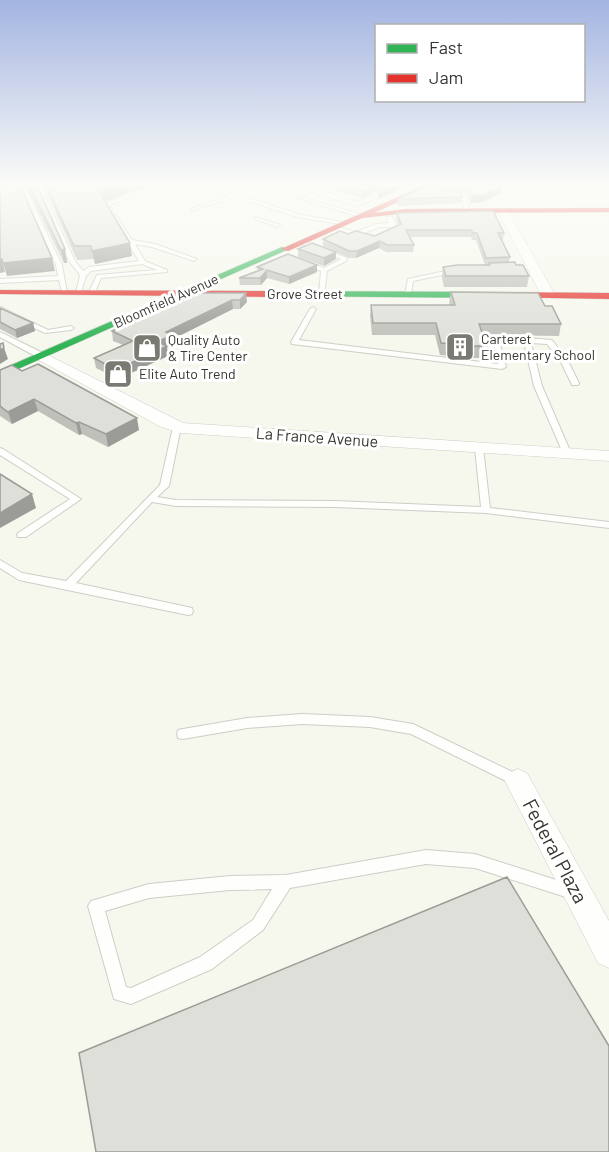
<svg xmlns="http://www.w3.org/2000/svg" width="609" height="1152" font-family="Barlow,sans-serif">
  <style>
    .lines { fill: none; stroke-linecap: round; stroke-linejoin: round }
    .lane-casing { stroke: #cdcec7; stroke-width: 2 }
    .street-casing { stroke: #cdcec7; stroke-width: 1 }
    .fast-casing { stroke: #cdcec7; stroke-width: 1 }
    .jam-casing { stroke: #cdcec7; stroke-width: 1 }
    .lane { fill: #fefefc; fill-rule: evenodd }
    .street { fill: #fefefc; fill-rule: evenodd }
    .fast { fill: #30b455; fill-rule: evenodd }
    .jam { fill: #e5322d; fill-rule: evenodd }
    .wall { fill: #bfc0ba }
    .shaded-wall { fill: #9b9c97 }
    .building { fill: #dedfd8; stroke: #9b9c97; stroke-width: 1.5 }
    .labels { text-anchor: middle; stroke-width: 6; stroke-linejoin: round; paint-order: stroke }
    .far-street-label { font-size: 14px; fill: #353630; stroke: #fff }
    .far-poi-label { font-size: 14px; fill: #353630; stroke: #fff; text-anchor: start }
    .street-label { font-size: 16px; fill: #353630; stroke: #fff }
    .near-street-label { font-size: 20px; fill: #353630; stroke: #fff }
  </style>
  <rect width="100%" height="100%" fill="#f6f8ee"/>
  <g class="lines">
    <g class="lane-casing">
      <path id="lane" d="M19,185H24L62,265L67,293L62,292L59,280L0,283V279L58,276L56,265Z
        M35,185H40L75,261L83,271L89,267L139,261L103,204L158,185H166L109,205L132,240L155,244L197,259L194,261L152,247L135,244L145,261L167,270V272L101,278L95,292L92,294L89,292L97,275L157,270L142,264L91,271L86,276L81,292L76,293L80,275L69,261Z
        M199,185H208L301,215L348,223L345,225L298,217L235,197L191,211V209L230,196Z
        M275,185H283L276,189L365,216L360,217L268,189Z
        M310,188L358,202L388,190L393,191L358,206L308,191Z
        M447,192L467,197L469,212L464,211L463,199L447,194Z
        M390,216L393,218L398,230L386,236L383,234L392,229L391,227H379L362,234L366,236L363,238L331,228L334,226L356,232L376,224L389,223L387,218Z
        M255,217L280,225L277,227L255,219Z
        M299,241H303L347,258L346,261L327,271L324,295L319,294L321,271L302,263L305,261L324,268L341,259L299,243Z
        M455,269L458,271L457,272L413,281L411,294L408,296L405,294L408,279Z
        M0,307L48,330L71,326L74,328L71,330L45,333L0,312Z
        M313,307L316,309L299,340L498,364L492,337L527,338L552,340L568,361L579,383L578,385H572L561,362L547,344L531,343L542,386L571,453L567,456L563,453L534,386L524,342L499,341L506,367L502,369L292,344L291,342L310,309Z
        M0,332L45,354L46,356L39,358L0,337Z
        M177,424L181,427L169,486L157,497L176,500L335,501L481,507L475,448L479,445L483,448L490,508L609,522V528L486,513L335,507L176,506L152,502L76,583L192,608L193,611L192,614L188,615L19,580L0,568V560L22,573L66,581L160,485L173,427Z
        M0,448L3,449L81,499L26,537H18L17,535L18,533L70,499L0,455Z
        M302,714L370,717L413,724L523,777L525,781L523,785L518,787L411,734L370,727L302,724L247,728L183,739L178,738L177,734L178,730L183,729L247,718Z
        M426,850L475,854L572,885L577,887L579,892L577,897L572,899L475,868L426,864L290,888L263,930L212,969L131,1004L114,999L88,906L91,901L149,884L230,876L286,875ZM272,889L253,920L200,957L131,988L126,987L105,911L149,898L230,890Z"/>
    </g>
    <g class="street-casing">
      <path id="street" d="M503,208L508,211L555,295L553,298L548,299L541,295L498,211Z
        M42,352L183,423L609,451V461L181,433L161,427L37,359L35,356Z
        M518,769L527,773L609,921V968L598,963L505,781L509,773Z"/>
    </g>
    <g class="fast-casing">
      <path id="fast" d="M282,247L289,249L0,377V370Z
        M269,291L500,292L504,295L500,298L266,296L265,294Z"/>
    </g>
    <g class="jam-casing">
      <path id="jam" d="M425,185H434L374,213L407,209L609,208V212L407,213L362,218L288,251L281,249Z
        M0,290L269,291L273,294L269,297L0,294Z
        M500,292L609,293V299L497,297V293Z"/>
    </g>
    <use href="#lane" class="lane"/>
    <use href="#street" class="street"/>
    <use href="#fast" class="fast"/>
    <use href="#jam" class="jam"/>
  </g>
  <path class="wall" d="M25,185H37L65,249L67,263H64Z
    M43,185H150L105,201L132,256L95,264L94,259L77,260Z
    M233,185H259L247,190Z
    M334,185H390L362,198L334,190Z
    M439,185H502L501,193L483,202L471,203L468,195L439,187Z
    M462,197L461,203L397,206L398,199Z
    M397,213L504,233L503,240H502L510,257L509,262L516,265L529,276L527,287H444L442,278L443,267L485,265L476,240H472L471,237H410L414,245L413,252H386L379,248L356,258H349L323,246V239L348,234L375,236L398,225L396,219Z
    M298,249L336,259L324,266L298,257Z
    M257,267L317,272L289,284L267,278L261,285H240L239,278L258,271Z
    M451,292L545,306L561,324L559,336L483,335L487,346L485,358H470L440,355L435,335H372L370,316L371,305H450L449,303Z
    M198,293L247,302L240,309H233L173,339V344L167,347L168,356L118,379L96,368L94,358L123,345L113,341L112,331Z
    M0,308L33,323L35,331L17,338L0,329Z
    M0,370L22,371L139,430L108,447L82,434L79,435L38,411L12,424L0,416Z"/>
  <path class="shaded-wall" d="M113,185H150L100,203L98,190Z
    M247,185H259L247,190Z
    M375,185H390L362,198L363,191Z
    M395,185H410L378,199V193Z
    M496,185H502L501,187L502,186L501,193L483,202L471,203L472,196Z
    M380,241L379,248L356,258L357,251Z
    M130,243L132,256L95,264L92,251Z
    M65,249L67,263H64L61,250Z
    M336,252V259L324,266V258Z
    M52,258L55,271L7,276L3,263Z
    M0,259H2L5,272L0,273Z
    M317,265V272L289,284V277Z
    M267,270V278L261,285L260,278Z
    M246,293L247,302L240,309V300Z
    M232,300L233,309L173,339V344L167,347L168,356L118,379L116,370L157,342L166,332Z
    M33,323L35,331L17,338L15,330Z
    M4,348L8,359L0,364V350Z
    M34,399L38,411L12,424L8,412Z
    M137,418L139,430L108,447L106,434Z
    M79,422L82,434L79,435L76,423Z
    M32,494L36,508L0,528V513Z"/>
  <path class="building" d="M0,185H20L52,258L3,263L2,259H0Z
    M29,185H37L65,249L61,250Z
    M46,185H113L98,190L130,243L92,251L91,246H74Z
    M343,185H375L363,191Z
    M429,185L462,194V197L398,199Z
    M459,185H500L502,186L484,195L472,196L468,188Z
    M493,211L504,233H498L510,257L486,258L477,233H473L471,230H406L414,245H387L380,241L357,251H349L323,239L340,231L348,234L356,231L375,236L401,224L397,213Z
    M312,243L336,252L324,258L298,249Z
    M288,254L317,265L289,277L267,270L260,278H239L263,269L257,267Z
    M515,262L516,265H523L529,276H446L443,267L457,265H490L489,263Z
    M451,292L538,293L545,306H552L561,324H479L487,346H472L441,343L436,323H373L371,305H455Z
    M198,293H246L240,300H232L166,332L172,335L157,342L167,346L116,370L94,358L133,341L112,331Z
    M0,308L33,323L15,330L0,322Z
    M3,343L4,348L0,350V344Z
    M38,364L137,418L106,434L79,422L76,423L34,399L8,412L0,406V370L12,365L22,371Z
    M0,474L32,494L0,513Z
    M507,877L609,1046V1152H96L79,1053Z"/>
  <linearGradient id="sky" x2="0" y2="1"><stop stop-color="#a3b4e2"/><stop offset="0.53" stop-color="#fbfcf7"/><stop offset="1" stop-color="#fbfcf7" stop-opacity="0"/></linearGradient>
  <rect width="609" height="347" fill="url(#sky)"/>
  <defs>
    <g id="building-square" transform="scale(1.5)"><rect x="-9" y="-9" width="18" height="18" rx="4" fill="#797a72" stroke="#fff"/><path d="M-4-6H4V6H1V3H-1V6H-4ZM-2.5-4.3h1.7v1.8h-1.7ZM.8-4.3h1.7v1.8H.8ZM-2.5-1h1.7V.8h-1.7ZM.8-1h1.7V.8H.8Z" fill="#fff"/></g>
    <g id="shop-square" transform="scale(1.5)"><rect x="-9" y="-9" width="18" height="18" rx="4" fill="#797a72" stroke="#fff"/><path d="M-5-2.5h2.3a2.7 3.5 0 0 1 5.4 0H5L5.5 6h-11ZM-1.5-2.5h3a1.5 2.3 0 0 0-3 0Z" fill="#fff"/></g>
  </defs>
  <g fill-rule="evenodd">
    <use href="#building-square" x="460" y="347"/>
    <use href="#shop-square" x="147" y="348"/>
    <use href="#shop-square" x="118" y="374"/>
  </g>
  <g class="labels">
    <g class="far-street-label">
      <text x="305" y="299">Grove Street</text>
      <text transform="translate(166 301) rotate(-24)" y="5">Bloomfield Avenue</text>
    </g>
    <g class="far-poi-label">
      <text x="481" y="344">Carteret<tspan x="481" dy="16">Elementary School</tspan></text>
      <text x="168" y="345">Quality Auto<tspan x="168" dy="16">&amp; Tire Center</tspan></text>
      <text x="139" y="379">Elite Auto Trend</text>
    </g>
    <g class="street-label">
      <text transform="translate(317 437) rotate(4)" y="6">La France Avenue</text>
    </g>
    <g class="near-street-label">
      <text transform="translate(555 851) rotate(62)" y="7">Federal Plaza</text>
    </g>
  </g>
  <rect x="375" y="24" width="210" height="78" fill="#ffffff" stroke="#aeafac" stroke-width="1.5"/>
  <rect x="387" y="44" width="30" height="9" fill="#30b455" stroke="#aeafac" stroke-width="1.5"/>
  <text x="429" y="54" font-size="18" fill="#353630">Fast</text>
  <rect x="387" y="74" width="30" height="9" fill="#e5322d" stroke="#aeafac" stroke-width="1.5"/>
  <text x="429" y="84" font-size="18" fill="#353630">Jam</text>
</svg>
